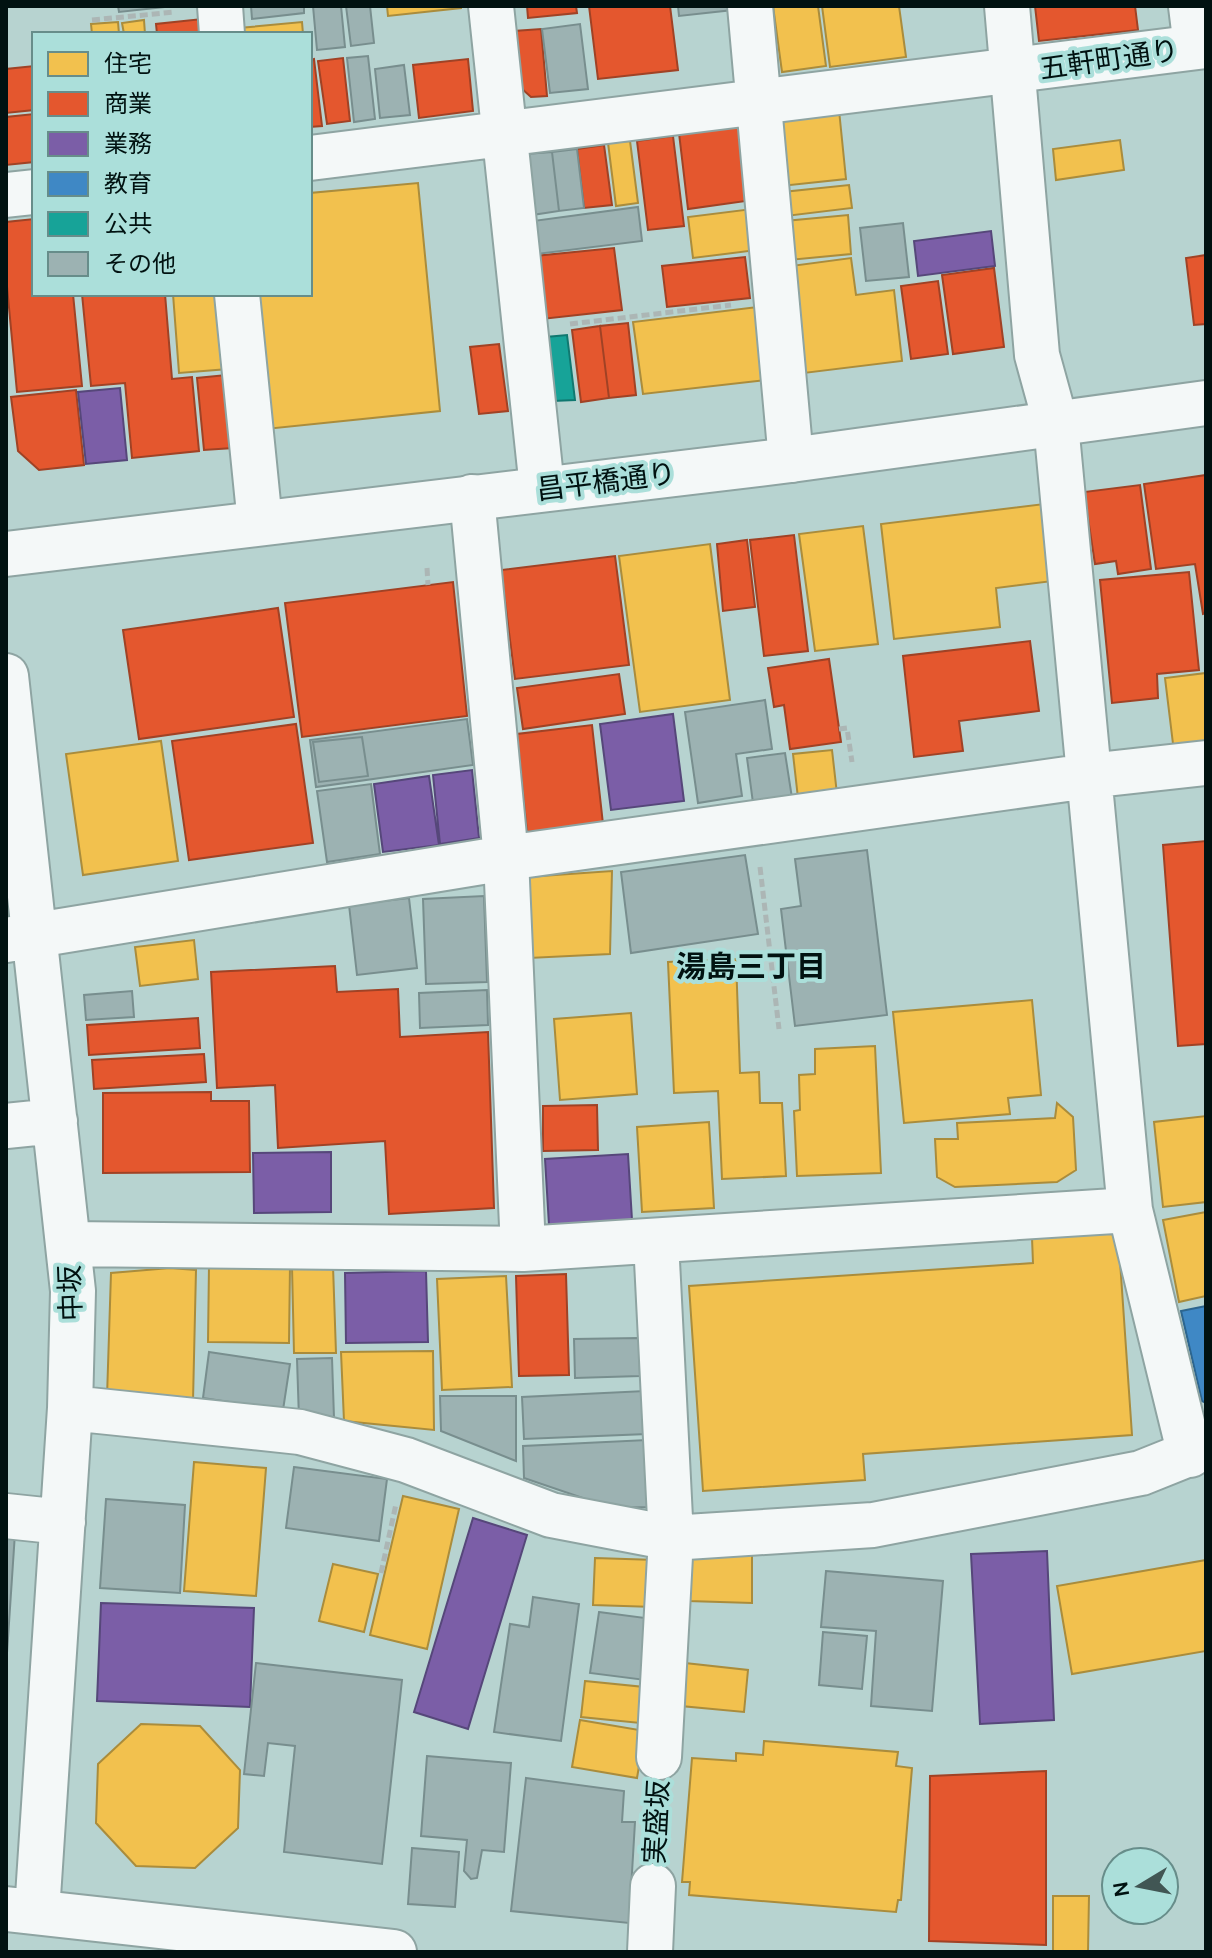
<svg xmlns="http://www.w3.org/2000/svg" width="1212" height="1958" font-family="Karla,'Noto Sans JP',sans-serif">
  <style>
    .homes { fill: #f2c14e; stroke: #aa8c3c; stroke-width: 2 }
    .shops { fill: #e4572e; stroke: #a04225; stroke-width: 2 }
    .offices { fill: #7b5ea7; stroke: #56477a; stroke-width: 2 }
    .schools { fill: #3f88c5; stroke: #2c658f; stroke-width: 2 }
    .public { fill: #17a398; stroke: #107870; stroke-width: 2 }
    .building { fill: #9cb2b2; stroke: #788e8e; stroke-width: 2 }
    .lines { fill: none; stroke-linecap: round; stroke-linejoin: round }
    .minor-casing { stroke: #8ea4a2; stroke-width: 48 }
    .major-casing { stroke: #8ea4a2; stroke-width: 48 }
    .path { stroke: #acb6b5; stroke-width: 5; stroke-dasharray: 8 4; stroke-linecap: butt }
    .minor { stroke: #f4f8f8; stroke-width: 44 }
    .major { stroke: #f4f8f8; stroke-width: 44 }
    .labels { text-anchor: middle; stroke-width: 8; stroke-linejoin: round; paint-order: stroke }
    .street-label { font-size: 28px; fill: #011211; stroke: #abdfda }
    .neighbourhood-label { font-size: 30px; font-weight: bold; fill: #011211; stroke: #abdfda }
  </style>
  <rect width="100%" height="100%" fill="#b7d3d0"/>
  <path class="homes" d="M387,6H461V8L388,16Z
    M773,6H818L826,66L782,72Z
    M822,6H899L906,57L830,67Z
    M144,20L145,34H124L122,23Z
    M118,22L119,34H92L91,24Z
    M302,22L303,34H240L239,28Z
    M839,110L846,179L781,186L775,117Z
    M1120,140L1124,170L1056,180L1053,149Z
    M630,141L638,203L616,206L608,143Z
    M418,183L440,411L266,429L253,294H310V193Z
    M849,185L852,208L786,216L783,192Z
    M752,209L757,250L693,258L688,217Z
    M848,215L851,254L789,260L785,221Z
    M851,258L856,295L894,290L902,361L804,373L791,266Z
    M173,294H221L228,369L179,373Z
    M766,306L776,379L643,394L633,322Z
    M1044,504L1053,581L996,588L1000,627L894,639L881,524Z
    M863,526L878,644L815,651L799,534Z
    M710,544L730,700L640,712L619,556Z
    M1206,673V748L1174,752L1165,678Z
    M161,741L178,861L83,875L66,754Z
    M832,750L837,794L798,798L793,754Z
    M612,871L610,954L529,958L527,877Z
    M194,940L198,979L140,986L135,947Z
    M736,959L740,1073L759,1072L760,1103H782L786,1176L722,1179L718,1091L674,1093L668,962Z
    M1032,1000L1041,1095L1008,1098L1010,1114L904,1123L893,1012Z
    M631,1013L637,1094L560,1100L554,1019Z
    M875,1046L881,1173L797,1176L794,1111L800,1110L799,1075L815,1074V1049Z
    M1057,1103L1073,1117L1076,1170L1057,1182L955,1187L937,1177L935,1139H958L957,1123L1055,1118Z
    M1206,1116V1202L1163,1207L1154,1122Z
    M709,1122L714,1208L642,1212L637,1127Z
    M1206,1212V1296L1179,1302L1163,1220Z
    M1118,1232L1132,1435L863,1454L865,1480L703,1491L689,1286L1033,1263L1032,1238Z
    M209,1265H290L289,1343L208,1342Z
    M333,1266L336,1353H294L292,1267Z
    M170,1268L196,1270L193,1401L107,1397L111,1273Z
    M506,1276L512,1387L442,1390L437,1279Z
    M433,1351L434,1430L344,1421L341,1352Z
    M194,1462L266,1468L256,1596L184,1591Z
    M403,1496L459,1509L427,1649L370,1635Z
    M688,1550L752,1552V1603L688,1601Z
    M595,1558L656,1560L654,1607L593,1605Z
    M1206,1560V1651L1072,1674L1057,1586Z
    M333,1564L378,1574L364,1632L319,1621Z
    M685,1663L748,1670L744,1712L681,1706Z
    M585,1681L644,1687L640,1723L581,1717Z
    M580,1720L645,1731L637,1778L572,1767Z
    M141,1724L200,1726L240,1770L238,1828L195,1868L136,1866L96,1823L98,1764Z
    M764,1741L898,1752L896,1766L912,1768L901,1900H898L896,1912L689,1895L690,1882H682L692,1758L736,1761V1753L763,1755Z
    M1053,1896H1089L1088,1952H1053Z"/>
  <path class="shops" d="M527,6H576L577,13L528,18Z
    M589,6H670L678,70L598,79Z
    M1035,6H1135L1138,30L1039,41Z
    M202,19L204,34H157L156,24Z
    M541,29L547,96L531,97L521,88L514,31Z
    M343,58L350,121L327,124L318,61Z
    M314,59L322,126L310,127V60Z
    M468,59L473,111L419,118L413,65Z
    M34,66V110L6,113V69Z
    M34,114V162L6,165V117Z
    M743,125L753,200L688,209L679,133Z
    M673,136L684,226L648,230L637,141Z
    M604,145L612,205L584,208L577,149Z
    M34,219V294H73L82,386L17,392L6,276V222Z
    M614,248L622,310L542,319L535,256Z
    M1206,255V324L1194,325L1186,258Z
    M745,257L750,298L667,307L662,266Z
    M994,268L1004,347L953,354L942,275Z
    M938,281L948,354L911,359L901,286Z
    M82,294H165L172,379L192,377L199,451L132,458L125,383L91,386Z
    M628,323L636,395L609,398L600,326Z
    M600,326L609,398L581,402L572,330Z
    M499,344L508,411L479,414L470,347Z
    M226,375L233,448L204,450L197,378Z
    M76,390L84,465L39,470L18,451L11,397Z
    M1206,475V613L1203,614L1195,564L1156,569L1144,484Z
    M1140,485L1151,569L1118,574L1116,561L1095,564L1084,492Z
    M794,535L808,651L764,656L750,540Z
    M747,540L755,607L723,611L717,544Z
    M615,556L629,665L515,679L501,570Z
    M1189,572L1199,670L1157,674L1158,698L1112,703L1100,580Z
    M453,582L467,716L302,737L285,603Z
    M278,608L294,717L139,739L123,630Z
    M1030,641L1039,711L959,721L963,751L914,757L903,656Z
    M829,659L841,742L790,749L784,705L774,707L768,668Z
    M619,674L625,714L523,729L517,688Z
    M296,724L313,843L189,860L172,741Z
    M592,725L603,824L527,832L517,734Z
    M1206,841V1044L1178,1046L1163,845Z
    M335,966L337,992L398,989L400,1037L488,1032L494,1208L389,1214L385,1141L278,1148L275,1085L217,1088L211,972Z
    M198,1018L200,1048L89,1055L87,1025Z
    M204,1054L206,1082L94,1089L92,1060Z
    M211,1092V1101H249L250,1172L103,1173V1093Z
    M597,1105L598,1150L543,1151V1106Z
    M566,1274L569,1375L519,1376L516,1276Z
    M1046,1771V1945L929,1941L930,1776Z"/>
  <path class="offices" d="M991,231L995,266L918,276L914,241Z
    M120,388L127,460L86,464L78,392Z
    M673,714L684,801L611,810L600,724Z
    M472,770L479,838L440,844L433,775Z
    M429,776L439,845L383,852L374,784Z
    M331,1152V1212L254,1213L253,1153Z
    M628,1154L632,1220L549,1225L545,1159Z
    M426,1271L428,1342L346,1343L345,1273Z
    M473,1518L527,1535L468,1729L414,1712Z
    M1047,1551L1054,1720L980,1724L971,1554Z
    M101,1603L254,1608L250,1707L97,1701Z"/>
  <path class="schools" d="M1206,1306V1403L1202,1401L1181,1311Z"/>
  <path class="public" d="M567,335L575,400L553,401L546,337Z"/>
  <path class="building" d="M118,6H174L119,12Z
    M251,6H304V13L252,19Z
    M313,6H341L345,47L317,50Z
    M346,6H370L374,43L351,46Z
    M678,6H742V9L679,16Z
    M580,24L588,89L550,93L542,29Z
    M368,56L375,119L354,122L347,58Z
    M404,65L410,115L380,118L375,69Z
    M577,149L584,208L559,211L552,152Z
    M552,152L559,211L532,215L525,154Z
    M638,207L642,241L537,254L533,221Z
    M903,223L909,277L866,281L860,228Z
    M765,700L772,749L736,754L742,796L698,803L685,712Z
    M467,719L473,765L316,787L310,740Z
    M362,737L368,776L319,782L313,742Z
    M785,753L792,798L753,803L747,758Z
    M371,784L380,854L327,862L317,791Z
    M867,850L887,1015L795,1026L781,909L801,906L795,859Z
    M745,855L758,934L631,953L621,872Z
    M484,896L487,982L426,984L423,899Z
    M409,898L417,968L357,975L349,905Z
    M487,990L488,1025L420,1028L419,993Z
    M132,991L134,1017L86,1020L84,995Z
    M639,1338L640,1376L575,1378L574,1339Z
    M209,1352L290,1364L283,1410L203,1398Z
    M332,1358L334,1418L299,1419L297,1359Z
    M645,1391L647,1434L524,1439L522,1397Z
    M440,1396H516V1461L441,1431Z
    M647,1440L650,1507L612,1508L524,1478L523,1446Z
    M294,1467L387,1479L379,1541L286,1528Z
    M106,1499L185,1505L180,1593L100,1588Z
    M6,1532L15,1533L6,1668Z
    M826,1571L943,1581L932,1711L871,1706L876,1631L821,1627Z
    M533,1597L579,1604L561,1741L494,1732L510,1624L529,1627Z
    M599,1612L653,1619L645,1680L590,1673Z
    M823,1632L867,1636L862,1689L819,1685Z
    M256,1663L402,1680L382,1864L284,1852L295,1746L268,1743L264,1776L244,1774Z
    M427,1756L511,1763L504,1852L482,1850L477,1878L471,1879L464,1871L467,1840L421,1836Z
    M526,1778L624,1791L622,1822H635L629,1923L511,1911Z
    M412,1848L459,1852L455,1907L408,1904Z"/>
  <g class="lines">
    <g class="minor-casing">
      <path id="minor" d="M220,6L222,34
        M491,6L542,488
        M750,6L791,460
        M1007,6L1037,355L1056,424L1130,1210L1190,1455
        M1191,6L1196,47
        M310,158L1206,46
        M6,195L34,192
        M237,294L260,523
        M472,497L506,858L523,1249
        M6,676L73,1291L70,1408L37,1912
        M6,940L506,858L1088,776L1206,763
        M6,1126L55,1121
        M656,1241L671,1538L659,1757
        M68,1244L523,1249L1130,1210
        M70,1408L300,1432L406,1460L551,1515L671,1538L873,1525L1141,1473L1206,1447
        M6,1516L63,1522
        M6,1909L394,1952
        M650,1952L653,1886"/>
    </g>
    <g class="major-casing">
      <path id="major" d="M6,554L791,460L1206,403"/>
    </g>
    <path class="path" d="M92,20L175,12
      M570,324L731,305
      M427,568L428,585
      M839,729L847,728L852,762
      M760,867L779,1029
      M381,1573L396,1504
      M655,1840L657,1802"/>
    <use href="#minor" class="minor"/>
    <use href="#major" class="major"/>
  </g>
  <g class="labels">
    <g class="street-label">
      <text transform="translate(1109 59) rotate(-8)" y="10">五軒町通り</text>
      <text transform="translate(606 481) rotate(-7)" y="10">昌平橋通り</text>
      <text transform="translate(70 1293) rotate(-92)" y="10">中坂</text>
      <text transform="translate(656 1822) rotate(-87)" y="10">実盛坂</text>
    </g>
    <g class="neighbourhood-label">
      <text x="751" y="977">湯島三丁目</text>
    </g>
  </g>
  <rect width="1212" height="1958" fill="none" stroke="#011211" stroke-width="16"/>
  <rect x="32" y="32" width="280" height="264" fill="#abdfda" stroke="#678d8a" stroke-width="2"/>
  <rect x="48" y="52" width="40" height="24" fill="#f2c14e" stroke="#678d8a" stroke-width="2"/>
  <text x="104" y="72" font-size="24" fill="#011211">住宅</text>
  <rect x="48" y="92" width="40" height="24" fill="#e4572e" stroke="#678d8a" stroke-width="2"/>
  <text x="104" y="112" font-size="24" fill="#011211">商業</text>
  <rect x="48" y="132" width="40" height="24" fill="#7b5ea7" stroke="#678d8a" stroke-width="2"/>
  <text x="104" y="152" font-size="24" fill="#011211">業務</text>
  <rect x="48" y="172" width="40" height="24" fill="#3f88c5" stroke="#678d8a" stroke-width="2"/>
  <text x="104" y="192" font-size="24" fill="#011211">教育</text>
  <rect x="48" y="212" width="40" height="24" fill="#17a398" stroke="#678d8a" stroke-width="2"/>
  <text x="104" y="232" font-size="24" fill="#011211">公共</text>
  <rect x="48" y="252" width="40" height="24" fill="#9cb2b2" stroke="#678d8a" stroke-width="2"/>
  <text x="104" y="272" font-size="24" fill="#011211">その他</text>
  <g transform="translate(1140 1886) rotate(260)"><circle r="38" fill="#abdfda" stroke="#678d8a" stroke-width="2"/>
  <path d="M0-6L14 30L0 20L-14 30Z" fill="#415654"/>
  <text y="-12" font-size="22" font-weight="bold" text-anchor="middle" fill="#011211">N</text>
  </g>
</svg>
